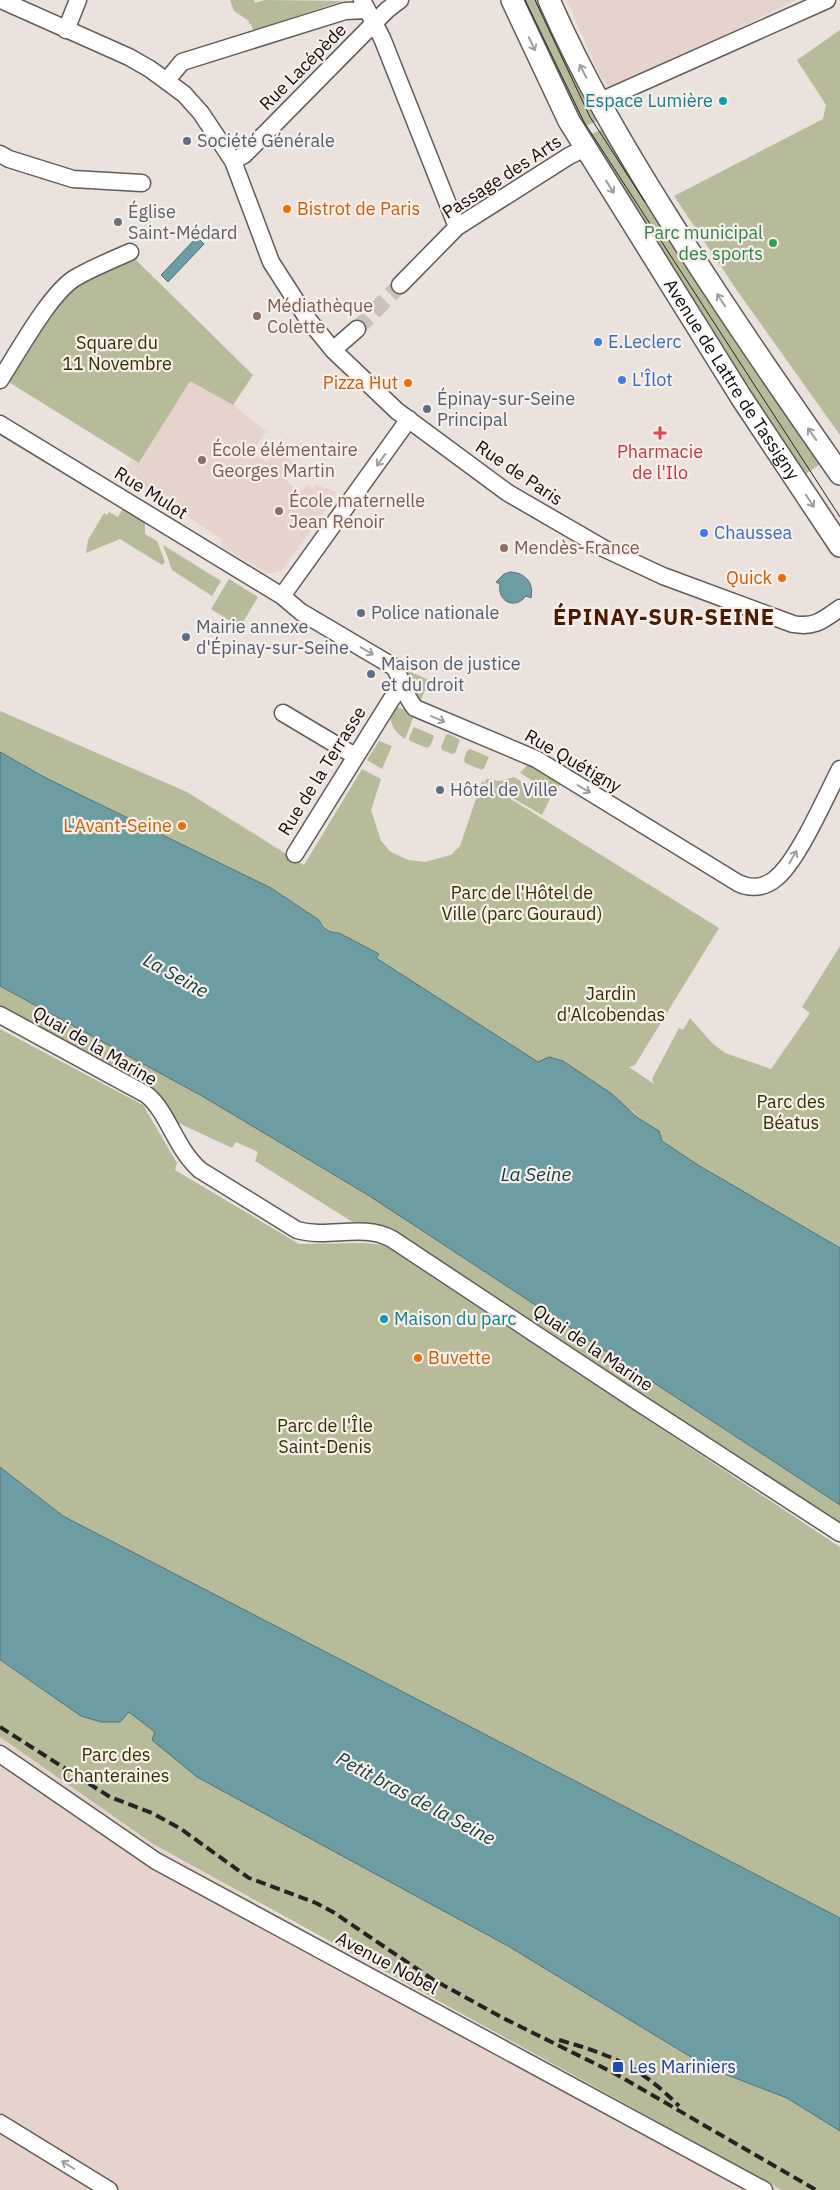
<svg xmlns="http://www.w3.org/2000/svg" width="840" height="2190" font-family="'IBM Plex Sans',sans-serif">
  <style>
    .built { fill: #e6d4cc }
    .green { fill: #b7bb99 }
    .water { fill: #6c9da3; stroke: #507275 }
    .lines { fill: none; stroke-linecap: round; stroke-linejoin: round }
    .minor-tunnel { stroke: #cac1be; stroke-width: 16; stroke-dasharray: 16 8; stroke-linecap: butt }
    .minor-casing { stroke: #635b57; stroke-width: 19 }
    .major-casing { stroke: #635b57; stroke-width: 24 }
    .minor { stroke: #fff; stroke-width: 16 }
    .major { stroke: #fff; stroke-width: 21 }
    .tram { stroke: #282322; stroke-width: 1 }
    .rail { stroke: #282322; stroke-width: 4; stroke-dasharray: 10 5; stroke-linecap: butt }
    .oneway { stroke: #9f9e9d }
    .culture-dot { fill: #0f9aa8; stroke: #f9efea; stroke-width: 2 }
    .service-dot { fill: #5c6f8a; stroke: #f9efea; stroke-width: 2 }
    .food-dot { fill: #e8710a; stroke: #f9efea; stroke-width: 2 }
    .worship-dot { fill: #6b7280; stroke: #f9efea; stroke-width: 2 }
    .leisure-dot { fill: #2e9e5b; stroke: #f9efea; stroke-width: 2 }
    .education-dot { fill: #8d6e63; stroke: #f9efea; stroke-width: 2 }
    .shop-dot { fill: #3f7fe0; stroke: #f9efea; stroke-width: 2 }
    .health-dot { fill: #e0444e; stroke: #f9efea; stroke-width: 2 }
    .transit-dot { fill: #1a4fb4; stroke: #f9efea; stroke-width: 2 }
    .labels { text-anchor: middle; stroke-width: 4.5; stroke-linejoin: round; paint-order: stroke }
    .street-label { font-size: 18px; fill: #100c0b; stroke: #f9efea }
    .culture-label { font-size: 18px; fill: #0d838f; stroke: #f9efea; text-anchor: end }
    .service-label { font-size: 18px; fill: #4e5e75; stroke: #f9efea; text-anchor: start }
    .food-label { font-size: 18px; fill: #c56008; stroke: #f9efea; text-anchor: end }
    .worship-label { font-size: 18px; fill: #5b616d; stroke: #f9efea; text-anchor: start }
    .leisure-label { font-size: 18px; fill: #27864d; stroke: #f9efea; text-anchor: end }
    .education-label { font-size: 18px; fill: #785e54; stroke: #f9efea; text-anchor: start }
    .shop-label { font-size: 18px; fill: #366cbe; stroke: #f9efea; text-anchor: start }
    .park-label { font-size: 18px; fill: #303201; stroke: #f9efea }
    .health-label { font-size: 18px; fill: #be3a42; stroke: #f9efea }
    .transit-label { font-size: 18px; fill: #164399; stroke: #f9efea; text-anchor: start }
    .water-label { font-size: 19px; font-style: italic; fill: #104044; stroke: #f9efea }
    .district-label { font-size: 22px; font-weight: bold; letter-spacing: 1px; fill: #4a1b01; stroke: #f9efea }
  </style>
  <rect width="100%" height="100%" fill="#ebe1dd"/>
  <path class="built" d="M567,0H796L639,78L608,87L599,74Z
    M190,380L233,405L266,431L252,453L267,462L278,448L293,463L281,475L299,493L308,485L312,489L316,485L336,492V494L282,571L269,574L221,546L222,540L183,513L121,475L132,459L140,463Z
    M0,1737L151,1843L282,1917L782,2190H0Z"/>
  <path class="green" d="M230,0H254L255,3L265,0L343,1L253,30L251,24H249V21L234,11Z
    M518,0H542L600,120L580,128Z
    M840,30V435L736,289L674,196L823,119L826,105L797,60Z
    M605,128L824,462L802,476L585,137Z
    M136,260L253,375L233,405L190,381L139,463L7,381L69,287Z
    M123,508L145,521V534L157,541L165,562L162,565L120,539L86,553L88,540L104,513L107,515L109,512L118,517Z
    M163,545L221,581L212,596L172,570Z
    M229,579L258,597L240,627L211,609Z
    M406,670L429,680L420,703L414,694Z
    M394,706L415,713L405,739C393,731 386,719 394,706Z
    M0,711L187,792L304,865L362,769L381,779L371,810L381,841L391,852L408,860L425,862L451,855L460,846L482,781L719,928L635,1065L629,1067L654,1084L652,1079L679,1028L683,1030L690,1018L712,1043L725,1053L771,1069L810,1013L802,1007L840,946V1248L698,1165L662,1141L659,1131L638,1118L634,1112L538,1062L376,958L378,954C363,944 326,934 319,920L271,888L46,778L0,752Z
    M414,727L433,735L434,737L430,746L427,748L410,741L409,738Z
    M449,734L460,740L455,753L452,754L442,750L441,747L446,735Z
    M379,741L392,746L382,769L367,760Z
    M470,749L489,757L484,768L482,770L465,763L464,759L467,751Z
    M529,763L561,783L554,794L520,773Z
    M514,777L550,799L542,815L485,782L486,779L500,781Z
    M0,986L202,1096L368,1195L840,1505V1526L255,1161L258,1152L236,1142L232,1148L172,1120L0,1008Z
    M0,1029L143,1105L177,1163L175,1170L299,1244L366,1243L384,1245L840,1547V1918L63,1516L0,1467Z
    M0,1661L81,1716L129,1712L155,1732L709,2068L787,2098L840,2131V2190H782L153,1844L0,1737Z"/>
  <path class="water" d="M197,237L204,244L168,282L161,275Z
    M510,572C526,573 534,583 531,598L526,596C515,610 497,602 500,584L496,582L504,574Z
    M0,752L46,778L271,888L319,920C323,928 329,933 339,933L379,954L376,958L538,1062L549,1057L563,1061L612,1094L638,1118L659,1131L662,1141L698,1165L840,1248V1505L368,1195L202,1096L0,986Z
    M0,1467L63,1516L840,1918V2131L787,2098L709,2068L508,1946L197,1777L152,1740L155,1732L129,1712L120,1722H101L81,1716L0,1660Z"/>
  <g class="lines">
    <path class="minor-tunnel" d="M357,329L400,285"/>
    <g class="minor-casing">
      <path id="minor" d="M1,0L129,57L150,69L184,94L201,113L233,161L271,262L307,318L333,350L397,411L508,493L603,548L663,576L793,624C815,628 823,620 840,608
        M362,0L382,38L457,227
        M66,30L78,0
        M167,80L182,62L345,11L367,10
        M598,102L827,0
        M0,154L9,159L73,179L142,183
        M233,161L244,155L387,10L400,0
        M400,285L457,227L569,156L585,148
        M333,350L357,329
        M0,380C17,354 50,293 75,278C92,268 112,260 130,252
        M0,424L282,596L301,612L394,667C403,680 404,696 415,708L536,759L738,883C750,889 764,888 775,879C798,861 825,798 840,769
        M282,596L409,419
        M283,713L355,756
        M295,854L391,700L396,693L404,688
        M0,1015L147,1095C168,1112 175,1148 200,1170L297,1230C328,1239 363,1223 392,1239L638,1402L840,1533
        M0,1754L156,1861L764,2190
        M0,2123L109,2190"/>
    </g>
    <g class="major-casing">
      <g id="major">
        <path id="s1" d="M512,0L569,121L741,397L840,546"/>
        <path d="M549,0C582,76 623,146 667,216C722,304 781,389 840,474"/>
      </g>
    </g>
    <use href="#minor" class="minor"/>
    <use href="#major" class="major"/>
    <path class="tram" d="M525,0L584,122L840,517
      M535,0L590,117L645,202"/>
    <path class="rail" d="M0,1727L110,1797L152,1813L181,1829L249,1878L316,1903L333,1912L432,1979L503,2018L614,2073L816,2190
      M559,2040C612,2055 639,2066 679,2106"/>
  </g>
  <defs><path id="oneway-shaft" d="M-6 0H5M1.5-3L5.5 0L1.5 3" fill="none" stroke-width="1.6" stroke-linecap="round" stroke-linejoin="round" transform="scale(1.25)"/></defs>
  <g class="oneway">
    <use href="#oneway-shaft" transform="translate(532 44) rotate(65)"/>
    <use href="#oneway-shaft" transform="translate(583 71) rotate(-117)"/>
    <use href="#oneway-shaft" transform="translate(610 187) rotate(58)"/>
    <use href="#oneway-shaft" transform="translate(721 300) rotate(-123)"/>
    <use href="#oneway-shaft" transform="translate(812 434) rotate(-125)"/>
    <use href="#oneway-shaft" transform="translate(381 460) rotate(126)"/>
    <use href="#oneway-shaft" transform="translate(810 501) rotate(56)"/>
    <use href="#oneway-shaft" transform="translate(367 651) rotate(31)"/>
    <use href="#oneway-shaft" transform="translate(438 719) rotate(23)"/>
    <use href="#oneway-shaft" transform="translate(584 789) rotate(31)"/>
    <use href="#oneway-shaft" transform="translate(793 857) rotate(-60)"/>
    <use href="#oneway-shaft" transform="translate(68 2165) rotate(-148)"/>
  </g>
  <g class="culture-dot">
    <circle cx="723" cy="101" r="5"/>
    <circle cx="384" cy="1319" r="5"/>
  </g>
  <g class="service-dot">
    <circle cx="187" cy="141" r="5"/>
    <circle cx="427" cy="409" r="5"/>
    <circle cx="361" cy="613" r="5"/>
    <circle cx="186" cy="637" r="5"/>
    <circle cx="371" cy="674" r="5"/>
    <circle cx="440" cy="790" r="5"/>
  </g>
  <g class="food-dot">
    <circle cx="287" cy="209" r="5"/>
    <circle cx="408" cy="383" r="5"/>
    <circle cx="782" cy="578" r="5"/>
    <circle cx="182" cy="826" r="5"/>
    <circle cx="418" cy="1358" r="5"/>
  </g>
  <circle class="worship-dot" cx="118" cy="222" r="5"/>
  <circle class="leisure-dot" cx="773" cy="243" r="5"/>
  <g class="education-dot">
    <circle cx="257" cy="316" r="5"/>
    <circle cx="202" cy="460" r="5"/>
    <circle cx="279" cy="511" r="5"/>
    <circle cx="504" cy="548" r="5"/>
  </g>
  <g class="shop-dot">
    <circle cx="598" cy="342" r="5"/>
    <circle cx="622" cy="380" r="5"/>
    <circle cx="704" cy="533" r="5"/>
  </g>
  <path class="health-dot" d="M657.5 425.5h5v5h5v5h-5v5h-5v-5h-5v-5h5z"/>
  <rect class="transit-dot" x="612" y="2061" width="12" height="12" rx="2.5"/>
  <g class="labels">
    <g class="street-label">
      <text transform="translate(303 67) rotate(-45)" y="6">Rue Lacépède</text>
      <text transform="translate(502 177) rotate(-33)" y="6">Passage des Arts</text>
      <text dy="6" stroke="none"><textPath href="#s1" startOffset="439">Avenue de Lattre de Tassigny</textPath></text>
      <text transform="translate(519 473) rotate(34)" y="6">Rue de Paris</text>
      <text transform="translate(151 493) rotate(32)" y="6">Rue Mulot</text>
      <text transform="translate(573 761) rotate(30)" y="6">Rue Quétigny</text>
      <text transform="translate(322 771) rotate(-58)" y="6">Rue de la Terrasse</text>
      <text transform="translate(95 1046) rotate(30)" y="6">Quai de la Marine</text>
      <text transform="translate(593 1348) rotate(34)" y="6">Quai de la Marine</text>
      <text transform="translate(387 1963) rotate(28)" y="6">Avenue Nobel</text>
    </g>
    <g class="culture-label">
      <text x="713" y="107">Espace Lumière</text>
      <text x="394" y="1325" text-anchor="start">Maison du parc</text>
    </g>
    <g class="service-label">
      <text x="197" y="147">Société Générale</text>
      <text x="437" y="405">Épinay-sur-Seine<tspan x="437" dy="21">Principal</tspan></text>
      <text x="371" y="619">Police nationale</text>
      <text x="196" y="633">Mairie annexe<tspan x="196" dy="21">d'Épinay-sur-Seine</tspan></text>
      <text x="381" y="670">Maison de justice<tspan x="381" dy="21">et du droit</tspan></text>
      <text x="450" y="796">Hôtel de Ville</text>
    </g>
    <g class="food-label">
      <text x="297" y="215" text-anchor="start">Bistrot de Paris</text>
      <text x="398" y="389">Pizza Hut</text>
      <text x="772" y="584">Quick</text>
      <text x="172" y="832">L'Avant-Seine</text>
      <text x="428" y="1364" text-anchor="start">Buvette</text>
    </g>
    <g class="worship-label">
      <text x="128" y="218">Église<tspan x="128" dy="21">Saint-Médard</tspan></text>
    </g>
    <g class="leisure-label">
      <text x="763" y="239">Parc municipal<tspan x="763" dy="21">des sports</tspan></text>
    </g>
    <g class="education-label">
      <text x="267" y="312">Médiathèque<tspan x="267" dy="21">Colette</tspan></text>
      <text x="212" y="456">École élémentaire<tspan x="212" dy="21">Georges Martin</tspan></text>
      <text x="289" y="507">École maternelle<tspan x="289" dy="21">Jean Renoir</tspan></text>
      <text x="514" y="554">Mendès-France</text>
    </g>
    <g class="shop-label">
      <text x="608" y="348">E.Leclerc</text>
      <text x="632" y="386">L'Îlot</text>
      <text x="714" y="539">Chaussea</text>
    </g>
    <g class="park-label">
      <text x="117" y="349">Square du<tspan x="117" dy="21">11 Novembre</tspan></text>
      <text x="522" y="899">Parc de l'Hôtel de<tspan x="522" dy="21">Ville (parc Gouraud)</tspan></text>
      <text x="611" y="1000">Jardin<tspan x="611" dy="21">d'Alcobendas</tspan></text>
      <text x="791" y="1108">Parc des<tspan x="791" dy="21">Béatus</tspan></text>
      <text x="325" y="1432">Parc de l'Île<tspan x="325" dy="21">Saint-Denis</tspan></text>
      <text x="116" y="1761">Parc des<tspan x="116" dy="21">Chanteraines</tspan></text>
    </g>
    <g class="health-label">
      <text x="660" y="458">Pharmacie<tspan x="660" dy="21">de l'Ilo</tspan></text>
    </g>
    <g class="transit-label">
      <text x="629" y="2073">Les Mariniers</text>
    </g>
    <g class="water-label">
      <text transform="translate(176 975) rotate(29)" y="7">La Seine</text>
      <text x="536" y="1181">La Seine</text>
      <text transform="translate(416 1798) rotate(28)" y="7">Petit bras de la Seine</text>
    </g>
    <g class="district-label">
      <text x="664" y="625">ÉPINAY-SUR-SEINE</text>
    </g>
  </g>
</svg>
